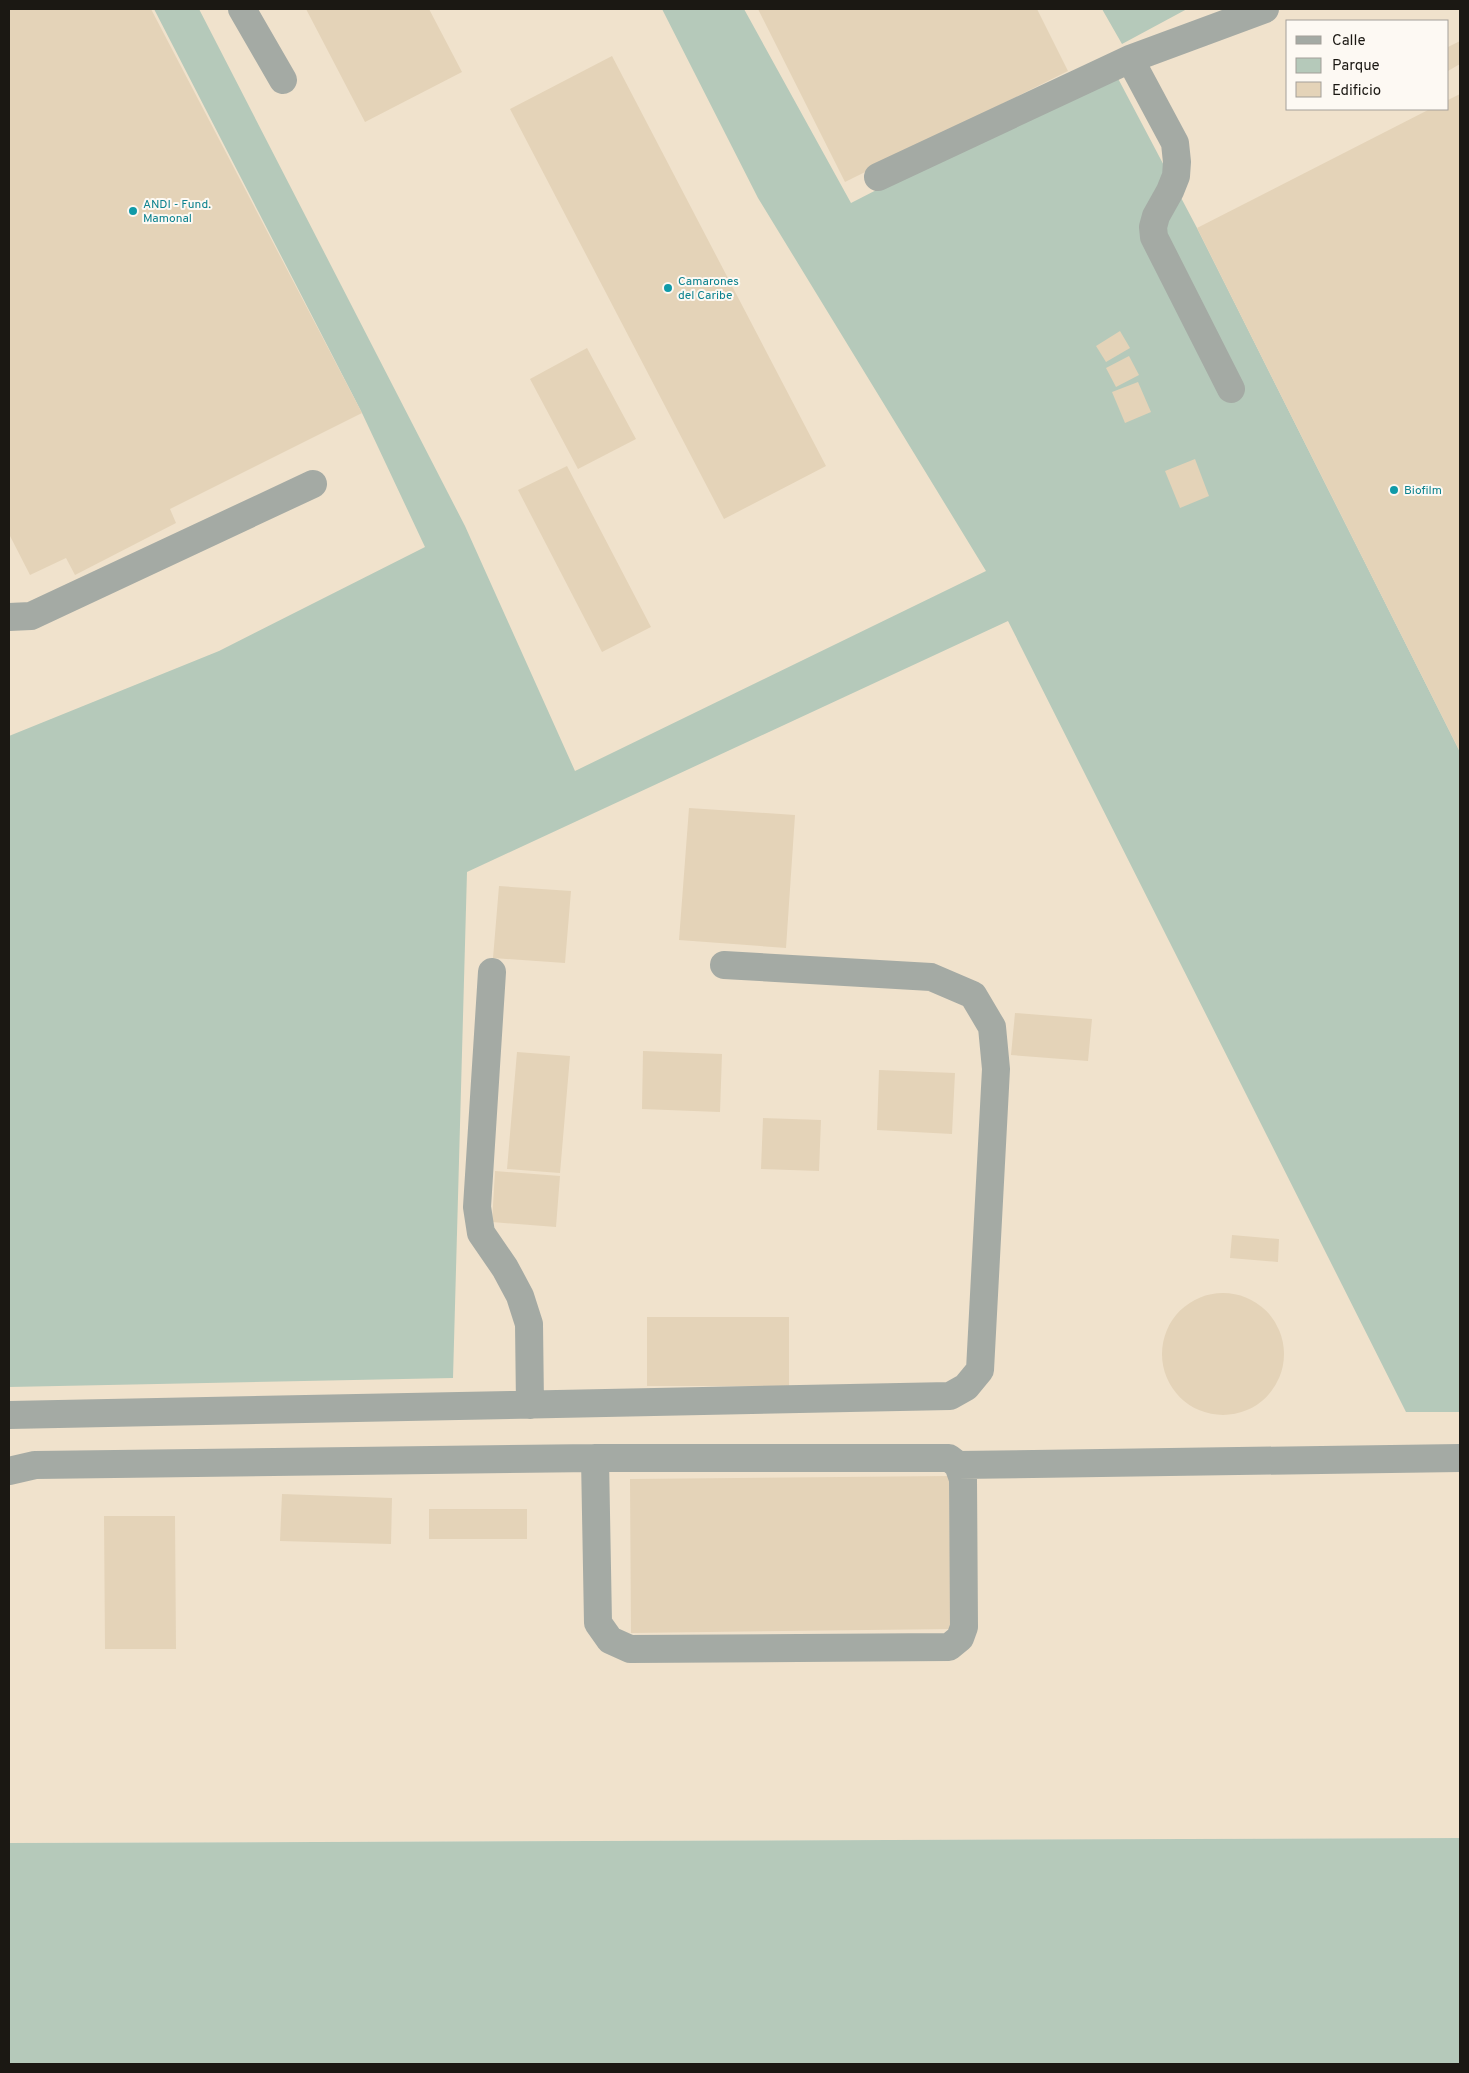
<svg xmlns="http://www.w3.org/2000/svg" width="1469" height="2073" font-family="Overpass,sans-serif">
  <style>
    .built { fill: #f0e2cc; fill-rule: evenodd }
    .green { fill: #b5c9ba }
    .building { fill: #e4d3b8 }
    .lines { fill: none; stroke-linecap: round; stroke-linejoin: round }
    .minor { stroke: #a4aaa4; stroke-width: 28 }
    .culture-dot { fill: #0f9aa8; stroke: #fdf9f3; stroke-width: 2 }
    .labels { text-anchor: middle; stroke-width: 4; stroke-linejoin: round; paint-order: stroke }
    .culture-label { font-size: 12px; fill: #0d838f; stroke: #fdf9f3; text-anchor: start }
  </style>
  <rect width="100%" height="100%" fill="#f5ebdc"/>
  <path class="built" d="M9,9H1460V1838L9,1843ZM1288,21H1448V109H1288Z"/>
  <path class="green" d="M154,9H199L465,526L575,771L986,571L758,198L662,9H744L851,203L1113,69L1197,228L1460,752V1412H1406L1008,621L467,872L453,1378L9,1387V736L219,651L425,547L362,413Z
    M1102,9H1187L1122,44Z
    M1460,1838V2064H9V1843Z"/>
  <path class="building" d="M9,9H151L362,413L170,509L176,523L75,575L66,558L30,575L9,534Z
    M306,9H429L462,72L365,122Z
    M758,9H1037L1068,71L845,182Z
    M1460,41V64L1448,71V47Z
    M612,56L826,466L724,519L510,109Z
    M1460,94V752L1197,228L1430,109H1448V100Z
    M1120,331L1130,348L1106,362L1096,346Z
    M587,348L636,439L578,469L530,379Z
    M1129,356L1139,375L1116,387L1106,368Z
    M1138,382L1151,412L1125,423L1112,392Z
    M1195,459L1209,496L1180,508L1165,471Z
    M567,466L651,627L602,652L518,490Z
    M689,808L795,815L786,948L679,940Z
    M499,886L571,891L565,963L493,958Z
    M1015,1013L1092,1019L1088,1061L1011,1055Z
    M643,1051L722,1054L720,1112L642,1109Z
    M517,1052L570,1056L560,1173L507,1169Z
    M879,1070L955,1073L952,1134L877,1130Z
    M763,1118L821,1120L819,1171L761,1169Z
    M495,1171L560,1176L556,1227L492,1222Z
    M1232,1235L1279,1239L1278,1262L1230,1258Z
    M1162 1354a61 61 0 1 1 122 0a61 61 0 1 1-122 0Z
    M647,1317H789V1386H647Z
    M949,1476L951,1629L631,1633L630,1479Z
    M282,1494L392,1498L391,1544L280,1541Z
    M429,1509H527V1539H429Z
    M104,1516H175L176,1649H105Z"/>
  <g class="lines">
    <path class="minor" d="M242,9L283,80
      M1130,59L1175,143L1177,162L1176,176L1170,191L1156,216L1153,227L1154,237L1231,389
      M878,177L1130,59L1265,9
      M9,617L31,616L313,484
      M492,972L477,1207L481,1233L505,1268L520,1296L529,1324L530,1405
      M9,1415L950,1396L966,1387L980,1370L996,1069L992,1027L973,995L931,977L724,965
      M958,1465L1460,1458
      M9,1471L35,1465L595,1458H949L958,1465L963,1479L964,1627L960,1638L949,1647L630,1649L610,1640L598,1623L595,1458"/>
  </g>
  <g class="culture-dot">
    <circle cx="133" cy="211" r="5"/>
    <circle cx="668" cy="288" r="5"/>
    <circle cx="1394" cy="490" r="5"/>
  </g>
  <g class="labels">
    <g class="culture-label">
      <text x="143" y="208">ANDI - Fund.<tspan x="143" dy="14">Mamonal</tspan></text>
      <text x="678" y="285">Camarones<tspan x="678" dy="14">del Caribe</tspan></text>
      <text x="1404" y="494">Biofilm</text>
    </g>
  </g>
  <rect width="1469" height="2073" fill="none" stroke="#1b1813" stroke-width="20"/>
  <rect x="1286" y="20" width="162" height="90" fill="#fdf9f3" stroke="#a39f99"/>
  <rect x="1296" y="36" width="25" height="8" fill="#a4aaa4" stroke="#a39f99"/>
  <text x="1332" y="45" font-size="15" fill="#1b1813">Calle</text>
  <rect x="1296" y="58" width="25" height="15" fill="#b5c9ba" stroke="#a39f99"/>
  <text x="1332" y="70" font-size="15" fill="#1b1813">Parque</text>
  <rect x="1296" y="82" width="25" height="15" fill="#e4d3b8" stroke="#a39f99"/>
  <text x="1332" y="95" font-size="15" fill="#1b1813">Edificio</text>
</svg>
